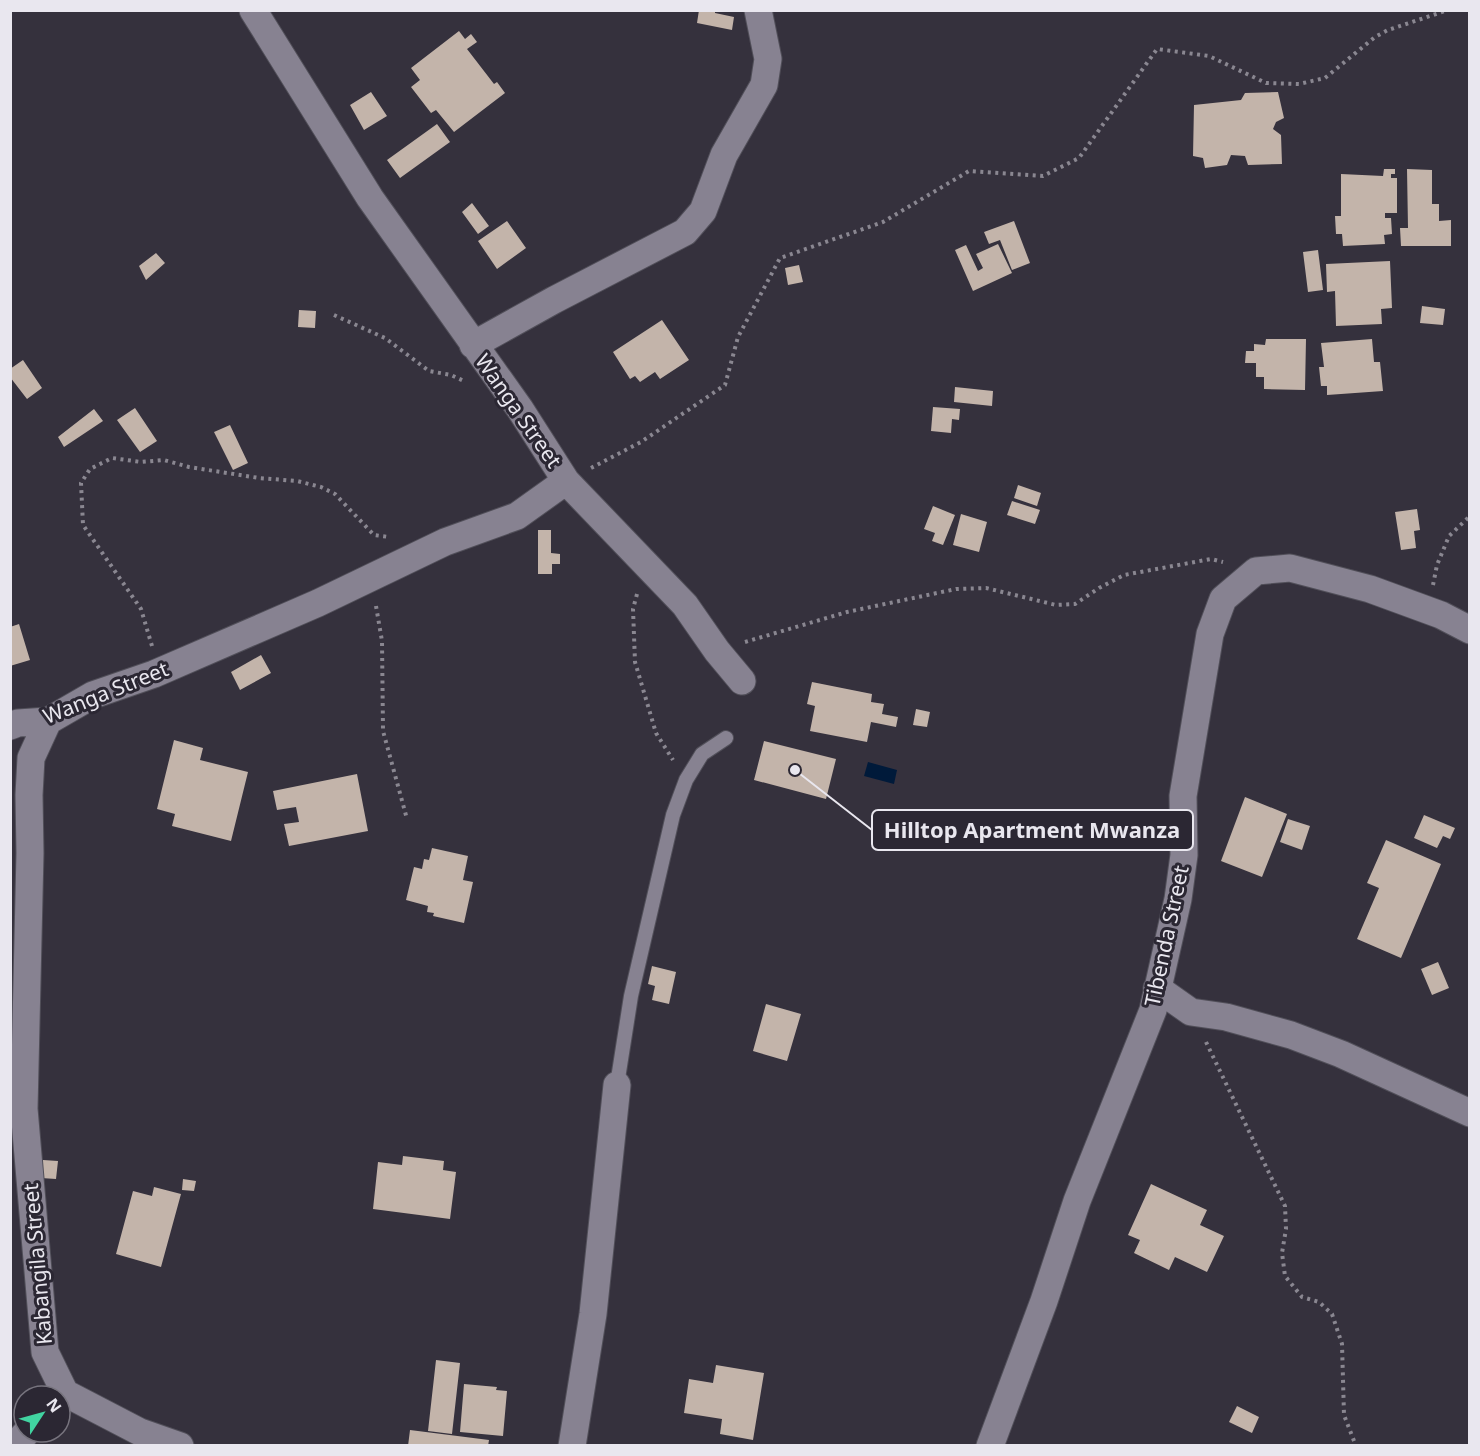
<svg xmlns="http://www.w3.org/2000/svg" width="1480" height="1456" font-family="'Noto Sans',sans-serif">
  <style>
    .water { fill: #001a3a }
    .building { fill: #c3b4aa }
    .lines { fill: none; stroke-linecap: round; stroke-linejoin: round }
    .lane-casing { stroke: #514f59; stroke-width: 16 }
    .street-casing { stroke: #514f59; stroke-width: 29 }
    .path { stroke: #8a8791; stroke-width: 4; stroke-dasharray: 3 4.5; stroke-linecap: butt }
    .lane { stroke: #878291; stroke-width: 14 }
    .street { stroke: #878291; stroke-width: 27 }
    .labels { text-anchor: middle; stroke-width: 6; stroke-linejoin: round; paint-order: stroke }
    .street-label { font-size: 21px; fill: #e9e7ef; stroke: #2b2733 }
    .leader { fill: none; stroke: #e9e7ef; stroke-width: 2 }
    .callout-dot { fill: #e9e7ef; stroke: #2b2733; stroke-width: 2 }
    .callout { fill: #2b2733; stroke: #e9e7ef; stroke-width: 2 }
    .callout-label { font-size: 22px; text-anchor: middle; font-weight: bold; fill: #e9e7ef }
  </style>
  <rect width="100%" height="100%" fill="#35313d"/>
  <path class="water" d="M868,762L897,770L894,784L864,776Z"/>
  <path class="building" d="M699,10H715V13L734,17L732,30L697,23Z
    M459,31L465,39L471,34L477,42L467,49L494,84L497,82L505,93L454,132L436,110L431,113L411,87L420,80L411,68Z
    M371,92L387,116L364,130L350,105Z
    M1278,92L1284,118L1276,122L1273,129L1281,135L1282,164L1248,165L1245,156L1231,155L1227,165L1205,168L1203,158L1193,156L1194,105L1241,100L1245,93Z
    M437,124L450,142L400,178L387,160Z
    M1384,169H1395V174H1391V178H1397V213H1385V218H1391L1392,234L1384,235L1385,244L1343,246L1342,234H1336L1335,216H1341V174L1383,176Z
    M1407,169L1432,170V204H1439V221L1451,220V246H1401L1400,228H1408Z
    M472,203L489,226L478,234L462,212Z
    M507,221L526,248L497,269L478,241Z
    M1014,221L1030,263L1012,270L1000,240L989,244L984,232Z
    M998,244L1012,273L973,291L955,250L966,245L978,271L983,268L976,254Z
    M1318,250L1323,290L1308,292L1303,252Z
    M156,253L165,263L146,280L139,266Z
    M1390,261L1392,308L1381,309L1382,324L1336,326L1335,291L1327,292L1326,264Z
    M799,265L803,282L788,285L785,268Z
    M1422,306L1445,309L1443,325L1420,323Z
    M299,310L316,311L315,328L298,327Z
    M662,320L689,360L660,379L655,372L640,382L635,376L630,379L613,352Z
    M1266,339H1306L1305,390L1264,389V377H1256V363H1245L1246,351H1254V344L1265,345Z
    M1372,339L1374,362H1380L1383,391L1327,395V386H1321L1319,367H1324L1321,343Z
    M23,360L42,388L27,399L10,377V369Z
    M955,387L993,391L992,406L954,402Z
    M933,407L960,409L959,420L952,419L951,433L931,431Z
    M135,408L157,441L140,452L117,420Z
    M94,409L103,421L64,447L58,437Z
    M230,425L248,463L233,470L214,432Z
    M1018,485L1041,493L1037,506L1014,498Z
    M1012,501L1040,510L1035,524L1007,515Z
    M933,506L955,515L943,545L932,541L935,533L924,529Z
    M1417,509L1420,530L1414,531L1416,548L1401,550L1395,512Z
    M961,514L987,522L979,552L953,545Z
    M538,530H551V553L560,554V564H552V574H538Z
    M19,624L30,660L10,666V627Z
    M261,655L271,673L240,690L231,672Z
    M812,682L872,694L871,702L884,704L882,714L898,717L896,727L871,722L867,742L810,731L815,706L807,704Z
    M916,709L930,712L927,727L913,725Z
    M174,740L203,748L200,760L248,772L231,841L172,826L175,814L157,809Z
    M764,741L836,759L826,799L754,780Z
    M357,774L368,831L289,846L284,824L299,822L296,807L277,810L273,791Z
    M1245,797L1287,814L1262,877L1221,861Z
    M1424,815L1455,828L1450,839L1443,836L1437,848L1414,838Z
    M1288,819L1310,826L1302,850L1280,842Z
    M1386,840L1441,864L1401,958L1357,939L1379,888L1367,883Z
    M432,848L468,856L463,880L473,882L464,923L433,916L434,913L427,912L428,906L406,900L414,867L422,869L424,859L429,860Z
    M1438,962L1449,988L1432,995L1421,969Z
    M652,966L676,972L669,1004L652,1000L655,986L648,984Z
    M766,1004L801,1014L787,1061L753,1051Z
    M403,1156L444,1161L443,1170L456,1172L450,1219L373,1209L378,1162L402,1165Z
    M43,1160L58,1161L56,1179L41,1178Z
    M183,1179L196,1181L194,1191L182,1190Z
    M1151,1184L1207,1210L1200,1225L1224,1236L1207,1272L1175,1257L1169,1270L1134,1253L1140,1240L1128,1235Z
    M154,1187L181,1194L161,1267L116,1254L133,1191L152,1196Z
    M436,1360L460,1363L452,1434L428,1431Z
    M716,1365L764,1373L753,1440L720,1434L722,1419L684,1413L689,1379L713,1383Z
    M464,1384L497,1387L496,1390L507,1391L503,1436L460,1432Z
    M1237,1406L1259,1417L1252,1433L1229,1422Z
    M410,1430L489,1440L488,1446H408Z"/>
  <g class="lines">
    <g class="lane-casing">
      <path id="lane" d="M617,1085L631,996L673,815L686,780L702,754L726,738"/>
    </g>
    <g class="street-casing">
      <path id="street" d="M253,10L370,198L520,409L566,481L685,605L717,651L742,681
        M473,345L554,300L685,232L703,211L724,155L764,85L768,59L758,10
        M48,721L31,758L29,795L30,853L24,1109L45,1352L65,1393L140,1432L180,1446
        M10,726L18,723L48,721L93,695L154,674L318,603L445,542L517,516L566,481
        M1157,988L1191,1012L1226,1017L1291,1035L1341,1054L1470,1113
        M14,1446L27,1432
        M572,1446L593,1314L617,1085
        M990,1446L1044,1301L1077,1201L1153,1010L1178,899L1184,855L1183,796L1210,634L1223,599L1256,571L1290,568L1370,589L1441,615L1470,630"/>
    </g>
    <path class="path" d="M334,315L385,338L429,371L451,375L466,382
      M591,468L641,442L725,385L738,337L780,258L883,222L969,171L1043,176L1079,158L1157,49L1209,56L1266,83L1299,84L1325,78L1375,37L1388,30L1448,10
      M1433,585L1437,565L1449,536L1470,516
      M637,594L633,609L635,662L656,733L673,760
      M376,606L382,641L383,731L407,819
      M745,642L847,612L956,589L986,588L1056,605L1075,604L1099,588L1124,575L1211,559L1223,562
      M152,646L141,609L83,525L81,483L90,469L112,458L141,462L164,460L189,467L259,478L297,481L321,487L335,494L374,535L389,537
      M1206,1042L1285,1206L1286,1229L1282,1253L1285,1276L1302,1297L1319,1302L1332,1314L1342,1344L1344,1415L1356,1446"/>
    <use href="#lane" class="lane"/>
    <use href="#street" class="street"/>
  </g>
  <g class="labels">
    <g class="street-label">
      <text transform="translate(518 411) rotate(55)" y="7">Wanga Street</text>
      <text transform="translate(106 693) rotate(-22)" y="7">Wanga Street</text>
      <text transform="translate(1167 936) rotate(-78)" y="7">Tibenda Street</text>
      <text transform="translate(38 1264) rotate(-95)" y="7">Kabangila Street</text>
    </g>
  </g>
  <path class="leader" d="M795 770L872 830"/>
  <circle class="callout-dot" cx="795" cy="770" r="6"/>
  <rect class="callout" x="872" y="810" width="321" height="40" rx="6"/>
  <g class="callout-label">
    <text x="1032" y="838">Hilltop Apartment Mwanza</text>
  </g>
  <rect width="1480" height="1456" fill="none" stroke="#e9e7ef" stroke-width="24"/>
  <g transform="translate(42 1414) rotate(54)"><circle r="28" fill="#2b2733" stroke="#77747e" stroke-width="1.5"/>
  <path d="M0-4.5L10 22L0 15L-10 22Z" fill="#41d4a1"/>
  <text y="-9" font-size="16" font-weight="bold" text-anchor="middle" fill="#e9e7ef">N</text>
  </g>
</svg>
